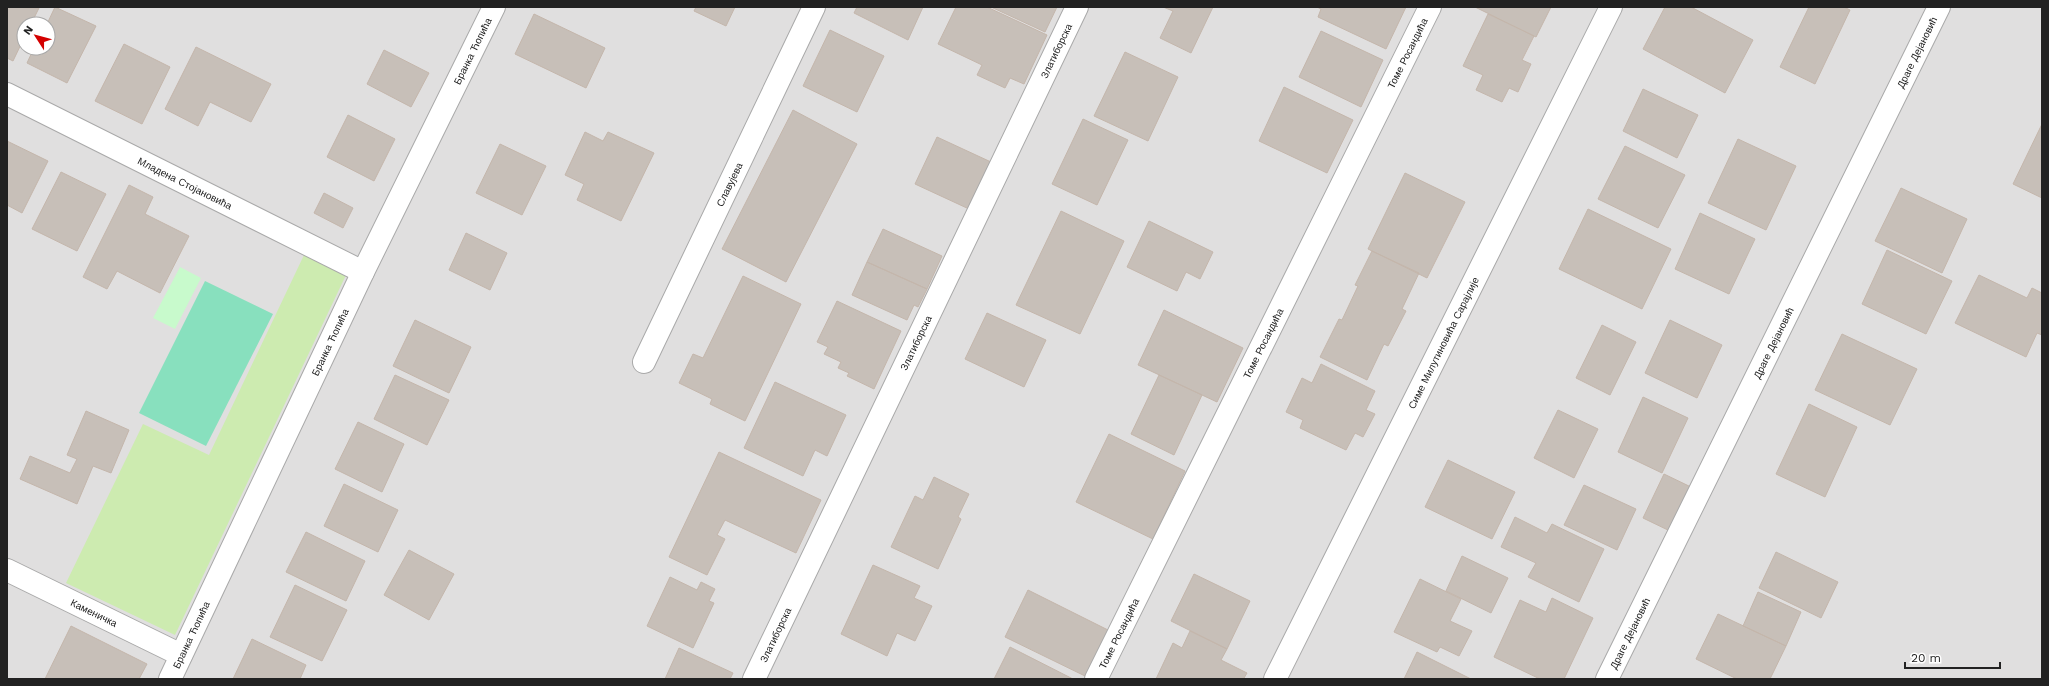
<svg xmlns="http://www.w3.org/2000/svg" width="2049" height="686" font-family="'Work Sans',sans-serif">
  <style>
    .residential { fill: #e0dfdf; fill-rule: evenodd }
    .grass { fill: #cdebb0 }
    .park { fill: #c8facc }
    .pitch { fill: #88e0be }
    .building { fill: #c7bfb8; stroke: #c4b6ab }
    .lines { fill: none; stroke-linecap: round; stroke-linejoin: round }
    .minor-casing { stroke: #a9a9a9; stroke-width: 24 }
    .tertiary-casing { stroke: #a9a9a9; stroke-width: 24 }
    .minor { stroke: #fff; stroke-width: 22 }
    .tertiary { stroke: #fff; stroke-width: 22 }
    .labels { text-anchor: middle; stroke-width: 4; stroke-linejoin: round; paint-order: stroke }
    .street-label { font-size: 10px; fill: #222; stroke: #fff }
  </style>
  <rect width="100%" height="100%" fill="#f2efe9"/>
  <path class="residential" d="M7,7H2042V679H7ZM24,24H48V48H24Z"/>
  <path class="grass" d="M304,255L346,275L175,635L66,583L143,424L209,455Z"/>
  <path class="park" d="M180,267L201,278L175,329L153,318Z"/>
  <path class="pitch" d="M205,281L273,314L206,446L139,413Z"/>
  <path class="building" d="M7,7L39,8L31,24H24V38L13,61L7,58Z
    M55,7L96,26L67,83L27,63L34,48H48L47,24Z
    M696,7H735L726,26L694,11Z
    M857,7H923L908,40L854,13Z
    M956,7H987L1047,35L1024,84L1010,78L1005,88L977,75L982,65L938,44Z
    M991,7H1057L1045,32Z
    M1163,7H1213L1191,53L1160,38L1173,11Z
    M1317,7H1406L1386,49L1318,17L1321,9Z
    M1475,7H1551L1536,37Z
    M1665,7H1691L1753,40L1725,93L1643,49Z
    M1809,7H1844L1850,10L1815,84L1780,67Z
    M534,14L605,48L586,88L515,54Z
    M1488,14L1534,36L1522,60L1531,64L1518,92L1509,88L1502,102L1476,90L1483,75L1463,66Z
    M830,30L884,56L857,112L803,86Z
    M1321,31L1383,60L1361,107L1299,77Z
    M124,44L170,67L142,124L95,101Z
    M196,47L271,84L251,122L210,102L198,126L165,109Z
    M384,50L429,73L411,107L367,84Z
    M1125,52L1178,77L1148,141L1094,116Z
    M1284,87L1353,120L1327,173L1259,141Z
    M1643,89L1698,115L1677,158L1623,131Z
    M793,110L857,144L786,282L722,249Z
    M348,115L395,139L374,181L327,157Z
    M1083,119L1128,140L1097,205L1052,184Z
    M2042,124V198L2013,184Z
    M585,132L603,141L608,132L654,153L621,221L577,200L584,184L565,175Z
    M937,137L991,162L969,209L915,184Z
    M1738,139L1796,166L1766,230L1708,203Z
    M7,141L48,161L22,213L7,205Z
    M500,144L546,166L522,215L476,193Z
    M1625,146L1685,175L1658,228L1598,199Z
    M61,172L106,194L77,251L32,229Z
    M1405,173L1465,202L1427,278L1368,249Z
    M129,185L153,197L145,214L189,236L160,293L117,271L107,289L83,277Z
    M1901,188L1967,219L1942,273L1875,241Z
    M324,193L353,208L343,228L314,213Z
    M1588,209L1671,249L1642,309L1559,269Z
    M1061,211L1124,241L1080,334L1016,305Z
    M1700,213L1755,239L1729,294L1675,269Z
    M1149,221L1213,252L1200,279L1186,272L1177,291L1127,267Z
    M883,229L942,256L927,289L867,262Z
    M466,233L507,253L490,290L449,270Z
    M1887,250L1952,281L1926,334L1862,304Z
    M1372,251L1419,273L1402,309L1406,311L1388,346L1384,344L1367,380L1320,357L1339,319L1342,320L1358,286L1355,285Z
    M867,262L927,289L918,307L914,305L907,320L852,295Z
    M1979,275L2027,298L2032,288L2042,293V335L2037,333L2026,357L1955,323Z
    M743,276L801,304L745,421L710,404L712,399L679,383L693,354L703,358Z
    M837,301L901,331L874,389L847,376L849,373L838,368L841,362L824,354L828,347L817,342Z
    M1164,310L1243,348L1217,402L1138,365Z
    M987,313L1046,340L1024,387L965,359Z
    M415,320L471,347L449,393L393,366Z
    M1670,320L1722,345L1697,398L1645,373Z
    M1602,325L1636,342L1610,395L1576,378Z
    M1842,334L1917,369L1890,425L1815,390Z
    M1321,364L1375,391L1366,410L1375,414L1363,437L1355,433L1346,450L1300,428L1303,420L1286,412L1302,378L1312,383Z
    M395,375L449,400L427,445L374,419Z
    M1159,375L1202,395L1174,455L1131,434Z
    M775,382L846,415L827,456L815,450L803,476L744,448Z
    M1643,397L1688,418L1662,473L1618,452Z
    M1809,404L1857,427L1825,497L1776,474Z
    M1558,410L1598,429L1574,478L1534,458Z
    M86,411L129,430L111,473L93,466L77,504L20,479L30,456L70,473L77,459L67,455Z
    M358,422L404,444L382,492L335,469Z
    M1109,434L1185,471L1153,539L1076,502Z
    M719,452L821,500L796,553L725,520L717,535L725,539L707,575L669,557Z
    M1448,460L1515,492L1492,539L1425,507Z
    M1664,474L1693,488L1672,532L1643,518Z
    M934,477L969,494L958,517L961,519L938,569L891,547L915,496L923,500Z
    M344,484L398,510L378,552L324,526Z
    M1584,485L1636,509L1617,550L1564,525Z
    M1515,517L1547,533L1552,524L1604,549L1579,602L1528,577L1536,563L1501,547Z
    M306,532L365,561L346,601L286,572Z
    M409,550L454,574L429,620L384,595Z
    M1776,552L1838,582L1821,618L1759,588Z
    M1462,556L1508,578L1491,613L1446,591Z
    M873,565L920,586L914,598L932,606L915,641L897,633L887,656L841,634Z
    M1194,574L1250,601L1227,649L1171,621Z
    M670,577L697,590L701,582L715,589L709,601L714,603L693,648L647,626Z
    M1420,579L1461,599L1450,621L1472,631L1459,656L1440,647L1437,652L1394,632Z
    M295,585L347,610L322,661L270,637Z
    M1028,590L1108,630L1085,676L1005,637Z
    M1758,592L1801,612L1786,646L1743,626Z
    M1552,598L1593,618L1564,679H1540L1494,657L1520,600L1546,612Z
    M1718,614L1786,646L1770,679H1737L1696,659Z
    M71,626L147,664L139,679H45Z
    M1190,631L1227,649L1221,660L1247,673L1244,678L1246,679H1156L1173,643L1182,648Z
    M252,639L306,665L300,679H233Z
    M1010,647L1073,679H994Z
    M679,648L733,673L730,679H665Z
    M1417,652L1471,679H1404Z"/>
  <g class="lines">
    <g class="minor-casing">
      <g id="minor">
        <path id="s1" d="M7,94L363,272"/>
        <path id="s2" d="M644,362L814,7"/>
        <path id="s3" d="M7,570L181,655"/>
        <path id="s4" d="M754,679L1077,7"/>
        <path id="s5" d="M1096,679L1430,7"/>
        <path id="s6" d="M1275,679L1611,7"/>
        <path id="s7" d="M1607,679L1939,7"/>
      </g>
    </g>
    <g class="tertiary-casing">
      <g id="tertiary">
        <path id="s8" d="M170,679L363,272L494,7"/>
      </g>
    </g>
    <use href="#minor" class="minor"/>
    <use href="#tertiary" class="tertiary"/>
  </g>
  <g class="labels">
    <g class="street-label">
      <text dy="4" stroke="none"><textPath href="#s8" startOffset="697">Бранка Ћопића</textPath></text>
      <text dy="4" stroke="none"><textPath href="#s4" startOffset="697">Златиборска</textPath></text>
      <text dy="4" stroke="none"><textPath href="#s7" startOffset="699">Драге Дејановић</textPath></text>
      <text dy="4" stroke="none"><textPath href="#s5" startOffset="699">Томе Росандића</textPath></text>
      <text dy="4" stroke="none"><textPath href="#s1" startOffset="199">Младена Стојановића</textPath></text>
      <text dy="4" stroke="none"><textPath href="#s2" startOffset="197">Славујева</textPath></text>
      <text dy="4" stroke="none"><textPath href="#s8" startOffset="373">Бранка Ћопића</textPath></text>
      <text dy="4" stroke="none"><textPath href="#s4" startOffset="373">Златиборска</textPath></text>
      <text dy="4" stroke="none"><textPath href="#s5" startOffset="375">Томе Росандића</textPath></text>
      <text dy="4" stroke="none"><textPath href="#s6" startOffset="376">Симе Милутиновића Сарајлије</textPath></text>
      <text dy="4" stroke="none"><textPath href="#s7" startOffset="375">Драге Дејановић</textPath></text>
      <text dy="4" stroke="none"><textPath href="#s3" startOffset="97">Каменичка</textPath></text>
      <text dy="4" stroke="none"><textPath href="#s5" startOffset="51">Томе Росандића</textPath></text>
      <text dy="4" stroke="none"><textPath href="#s7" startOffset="51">Драге Дејановић</textPath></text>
      <text dy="4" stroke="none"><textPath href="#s8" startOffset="49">Бранка Ћопића</textPath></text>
      <text dy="4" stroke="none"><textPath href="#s4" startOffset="49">Златиборска</textPath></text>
    </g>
  </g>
  <rect width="2049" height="686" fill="none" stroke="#222222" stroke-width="16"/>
  <g transform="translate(36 36) rotate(306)"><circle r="19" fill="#ffffff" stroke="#a7a7a7"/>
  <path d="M0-3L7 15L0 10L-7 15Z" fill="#d40000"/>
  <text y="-6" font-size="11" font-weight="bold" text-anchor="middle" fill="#222222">N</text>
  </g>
  <path d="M1905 662v6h95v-6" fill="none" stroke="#222222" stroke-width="2"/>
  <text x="1911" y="662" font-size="12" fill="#222222" stroke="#ffffff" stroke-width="3" paint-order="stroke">20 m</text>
</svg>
